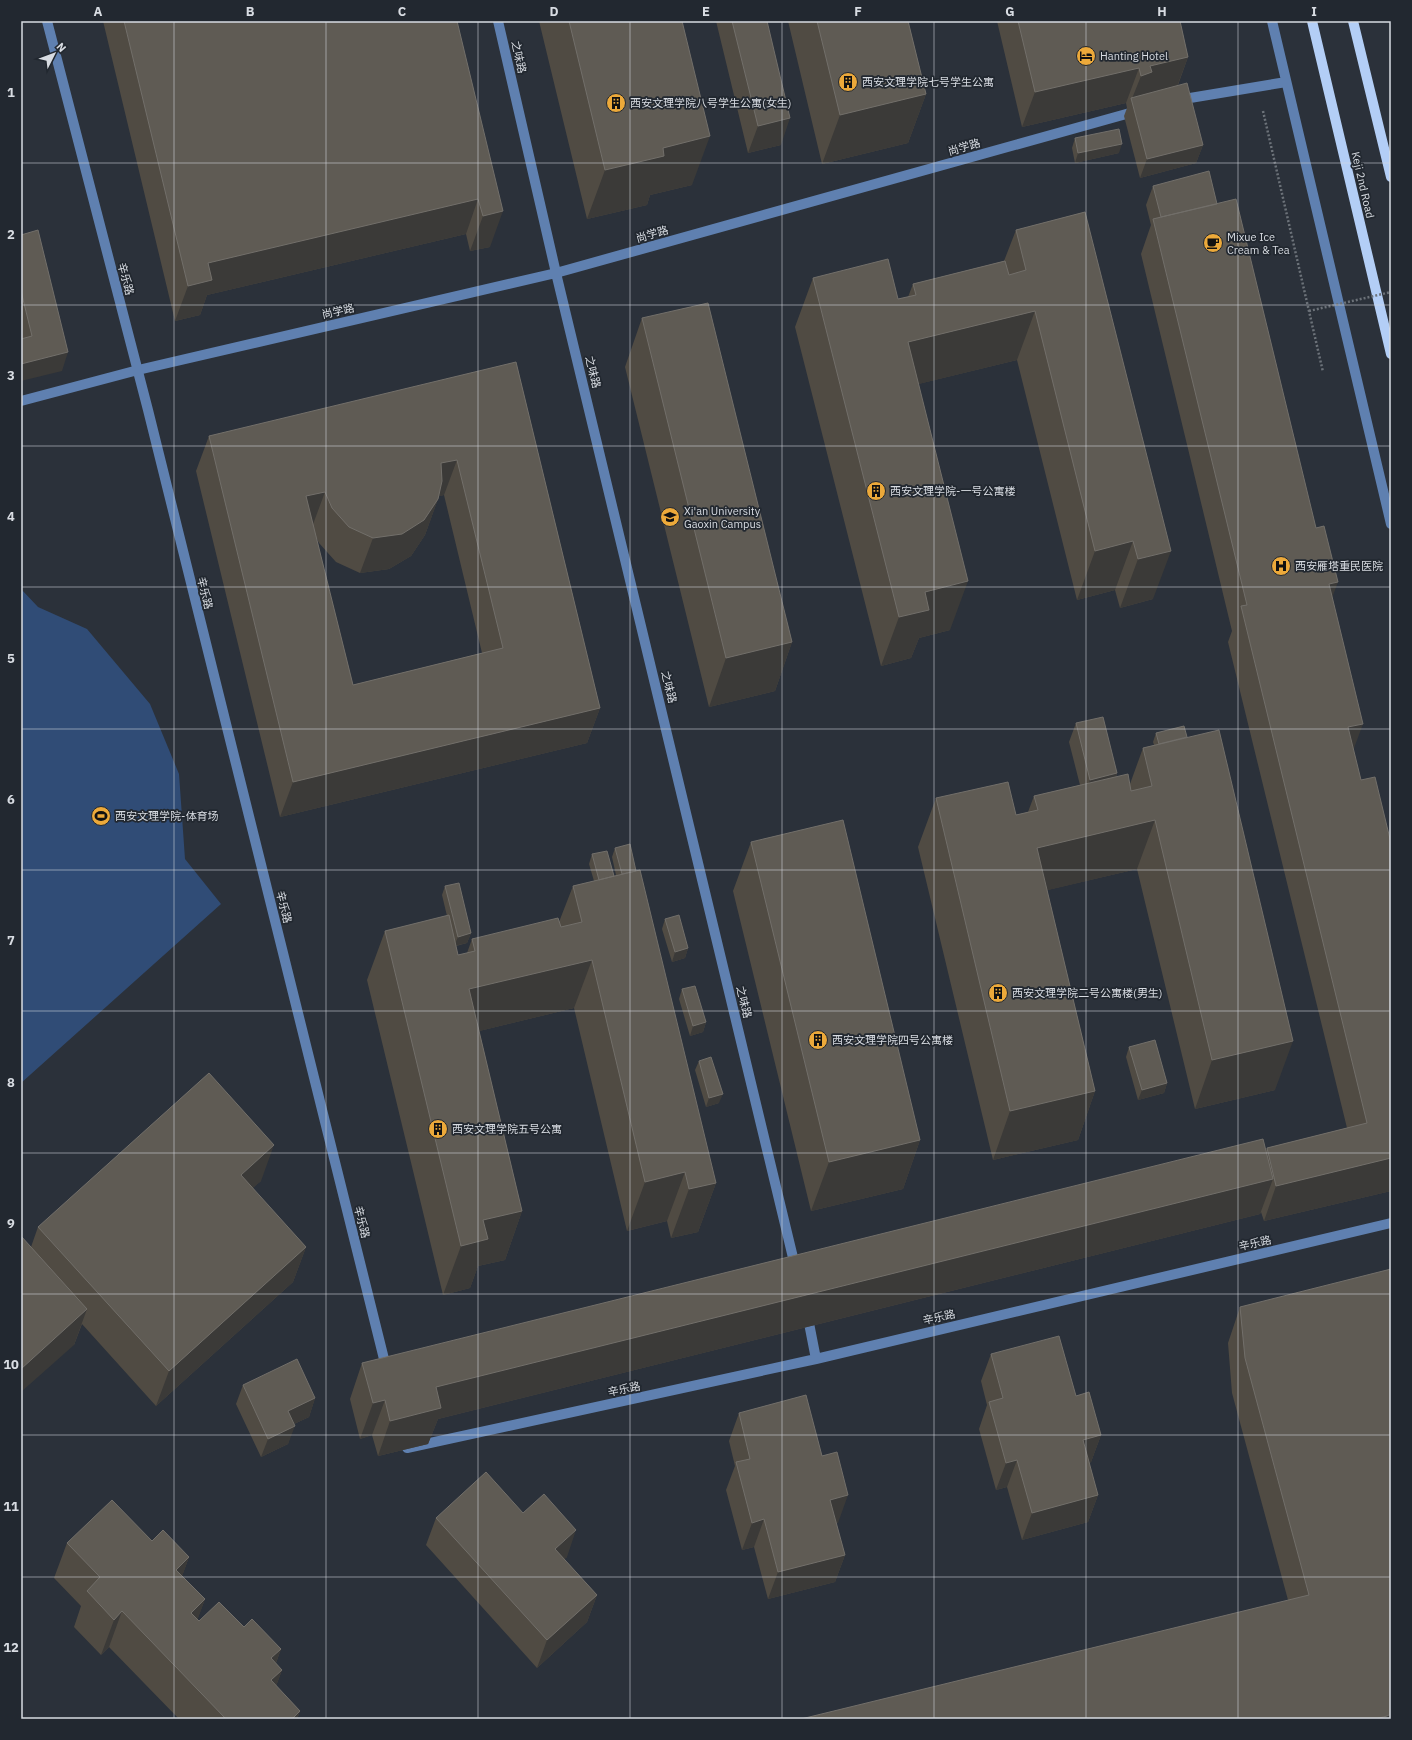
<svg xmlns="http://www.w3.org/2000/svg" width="1412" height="1740" font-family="'IBM Plex Sans','Noto Sans SC',sans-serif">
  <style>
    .garden { fill: #304c76 }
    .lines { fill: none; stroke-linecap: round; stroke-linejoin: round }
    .path { stroke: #6c7279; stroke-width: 2.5; stroke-dasharray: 2 2; stroke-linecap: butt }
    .minor { stroke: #5f80b0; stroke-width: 10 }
    .major { stroke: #b3cef6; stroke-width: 10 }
    .path-bridge { stroke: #6c7279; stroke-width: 2.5; stroke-dasharray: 2 2; stroke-linecap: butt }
    .wall { fill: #504b43; fill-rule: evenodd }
    .shaded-wall { fill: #3b3a38 }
    .building { fill: #5f5b54; stroke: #726f6a; fill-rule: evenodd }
    .grid { fill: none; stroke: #d8dce2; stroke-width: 1; stroke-opacity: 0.55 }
    .labels { text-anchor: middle; stroke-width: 3.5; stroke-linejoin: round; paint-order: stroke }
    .poi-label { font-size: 11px; fill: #d8dce2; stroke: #222830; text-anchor: start }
    .street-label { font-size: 11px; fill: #d8dce2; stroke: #222830 }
    .neatline { fill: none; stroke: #d8dce2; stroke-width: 1.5 }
    .grid-label { font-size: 13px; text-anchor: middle; font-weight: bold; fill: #d8dce2 }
  </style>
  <rect width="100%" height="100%" fill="#2b313a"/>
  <path class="garden" d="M21,589L38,607L87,629L150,704L179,774L185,859L221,904L21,1083Z"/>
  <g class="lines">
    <path class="path" d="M1263,111L1323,372"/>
    <path class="minor" d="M47,21L148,410L387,1371
      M498,21L556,273L796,1270
      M1272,21L1391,524
      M1178,100L1286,82
      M21,401L138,370L556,273L1137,111
      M807,1313L816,1359
      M407,1448L816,1359L1391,1223"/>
    <path class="major" d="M1312,21L1391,354
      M1353,21L1391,177"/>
    <path class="path-bridge" d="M1309,311L1391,292"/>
  </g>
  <path class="wall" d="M103,21H457L490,247L470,251L466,234L207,295L200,315L175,321Z
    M539,21H682L692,185L650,195L647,205L587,219Z
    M716,21H767L781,145L748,153Z
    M788,21H908L926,94L908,143L822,164Z
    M997,21H1180L1188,57L1178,85L1203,145L1196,163L1140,178L1124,116L1127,108L1126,103L1022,127Z
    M1075,138L1119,153L1075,163L1072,148Z
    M1153,186L1217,204L1332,598L1353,750L1391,1191L1264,1221L1261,1212L1260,1214L438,1419L428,1444L378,1456L372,1435L360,1439L350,1399L362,1363L1266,1150L1267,1148L1347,1128L1228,642L1232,631L1141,254L1151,225L1146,205Z
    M1085,212L1153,599L1120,608L1115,590L1077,600L1017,360L918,384L950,630L919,638L911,658L881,666L795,327L813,278L898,299L908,297L913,284L1004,261L1016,230Z
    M21,235L62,371L21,339Z
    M642,318L792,642L775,691L709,707L625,367Z
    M516,362L600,708L587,743L280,817L196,471L209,436ZM444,495L482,653L353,685L316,537L319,543L336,562L360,573L389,569L411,556L425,535L439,496Z
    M1076,723L1117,773L1116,777L1130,784L1143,748L1154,745L1153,742L1156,733L1275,1090L1195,1109L1137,869L1047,890L1095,1091L1078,1140L993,1160L918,847L936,798L1016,815L1028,812L1034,796L1080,785L1069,742Z
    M751,842L920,1140L903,1189L811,1211L733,891Z
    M615,848L716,1183L698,1232L671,1238L667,1221L627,1231L574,1008L479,1031L522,1211L505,1260L478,1266L470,1288L443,1295L367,980L385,931L447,916L442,895L445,886L471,933L467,943L456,946L458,955L467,953L472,939L559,922L573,886L594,881L589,864L592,854L614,876L616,875L612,857Z
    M665,919L688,948L685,958L672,962L662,929Z
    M682,989L706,1022L703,1032L690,1036L679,999Z
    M1129,1047L1167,1083L1164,1093L1138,1100L1126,1057Z
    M699,1061L719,1103L706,1107L695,1070Z
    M261,1181L252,1188L306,1247L293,1282L156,1406L82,1324L74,1345L31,1247L38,1227Z
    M1240,1307L1391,1719L1288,1600L1232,1393L1228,1343Z
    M991,1354L1076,1396L1101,1435L1091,1462L1089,1463L1098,1495L1088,1522L1022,1540L1007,1487L996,1490L979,1429L987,1405L981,1381Z
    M243,1385L315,1398L309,1417L294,1424L288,1444L261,1457L236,1404Z
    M739,1413L838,1523H836L845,1555L835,1582L768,1599L754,1547L742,1550L726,1490L735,1466L729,1441Z
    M523,1513L567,1557L564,1559L597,1595L587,1622L537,1668L426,1545L436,1518Z
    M152,1541L189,1557L182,1576L205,1599L197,1620L199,1621L244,1627L281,1649L276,1663L282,1670L276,1686L300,1711L297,1719H179L109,1647L101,1655L74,1627L81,1606L54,1578L67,1543Z"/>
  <path class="shaded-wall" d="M1188,57L1175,92L1131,101L1141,76L1150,66Z
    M1139,68L1126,103L1022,127L1035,92Z
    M926,94L908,143L822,164L840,115Z
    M790,118L781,145L748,153L758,126Z
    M710,136L692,185L650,195L647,205L587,219L605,170L663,148Z
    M1122,144L1119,153L1075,163L1078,153Z
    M1203,145L1196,163L1140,178L1147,159Z
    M478,199L466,234L207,295L200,315L175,321L188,286L208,263Z
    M503,211L490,247L470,251L483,216Z
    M1035,311L1017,360L890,391L908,342Z
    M68,352L62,371L21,381V364Z
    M457,460L444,495L429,499L441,463Z
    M325,492L312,527L306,496Z
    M438,499L425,535L411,556L389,569L360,573L373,538Z
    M1133,541L1115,590L1077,600L1095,551Z
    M1171,551L1153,599L1120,608L1138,559Z
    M968,581L950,630L919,638L911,658L881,666L899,617L925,592Z
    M1338,582L1325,617L1329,584Z
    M792,642L775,691L709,707L726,658Z
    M600,708L587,743L280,817L293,782Z
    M1363,724L1350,759L1348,727Z
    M1117,773L1111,792L1083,799L1090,780Z
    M1155,820L1137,869L1019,897L1037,848Z
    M471,933L467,943L454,946L458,937Z
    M688,948L685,958L672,962L675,952Z
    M592,960L574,1008L451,1038L469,989Z
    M706,1022L703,1032L690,1036L693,1026Z
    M1293,1041L1275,1090L1195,1109L1212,1060Z
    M1167,1083L1164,1093L1138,1100L1142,1090Z
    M1095,1091L1078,1140L993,1160L1010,1111Z
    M723,1094L719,1103L706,1107L709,1098Z
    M920,1140L903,1189L811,1211L829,1162Z
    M274,1145L261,1181L228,1210L241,1175Z
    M1391,1158V1191L1264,1221L1276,1186Z
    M685,1172L667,1221L627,1231L645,1182Z
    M1273,1179L1260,1214L438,1419L428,1444L378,1456L390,1421L436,1387Z
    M716,1183L698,1232L671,1238L689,1189Z
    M522,1211L505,1260L478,1266L470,1288L443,1295L461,1246L483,1220Z
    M306,1247L293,1282L156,1406L169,1371Z
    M87,1309L74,1345L21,1392V1369Z
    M315,1398L309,1417L281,1430L288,1411Z
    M385,1400L372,1435L360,1439L373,1403Z
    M295,1426L288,1444L261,1457L268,1439Z
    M1101,1435L1091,1462L1073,1467L1083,1440Z
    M1017,1460L1007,1487L996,1490L1006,1463Z
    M848,1495L838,1523L820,1527L830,1500Z
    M1098,1495L1088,1522L1022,1540L1032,1513Z
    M764,1519L754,1547L742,1550L752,1523Z
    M576,1530L567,1557L545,1577L555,1549Z
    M845,1555L835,1582L768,1599L778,1572Z
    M189,1557L176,1593V1570Z
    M597,1595L587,1622L537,1668L547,1640Z
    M205,1599L192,1635L191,1613Z
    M122,1611L109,1647L101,1655L114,1620Z
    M281,1649L268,1684L271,1658Z
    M282,1670L269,1705L271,1680Z
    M300,1711L297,1719H292Z
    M1391,1714V1719H1375Z"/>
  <path class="building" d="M124,21H457L503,211L483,216L478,199L208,263L212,280L188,286Z
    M569,21H682L710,136L663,148L664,156L605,170Z
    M732,21H767L790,118L758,126Z
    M817,21H908L926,94L840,115Z
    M1018,21H1180L1188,57L1150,66L1152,72L1141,76L1139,68L1035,92Z
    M1187,83L1203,145L1147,159L1131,98Z
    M1119,129L1122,144L1078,153L1075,138Z
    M1209,171L1217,204L1161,217L1153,186Z
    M1236,199L1316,528L1324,526L1338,582L1329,584L1363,724L1348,727L1361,780L1375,777L1391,843V1158L1276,1186L1267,1148L1367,1123L1241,606L1247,605L1153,219Z
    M1085,212L1171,551L1138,559L1133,541L1095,551L1035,311L908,342L968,581L925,592L929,610L899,617L813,278L888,259L898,299L916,295L913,284L1005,261L1009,275L1026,270L1016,230Z
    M38,230L68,352L21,364V339L32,336L21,291V235Z
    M708,303L792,642L726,658L642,318Z
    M516,362L600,708L293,782L209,436ZM457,460L503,648L353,685L306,496L325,492L332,508L349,527L373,538L402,534L424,520L438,499L442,481L441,463Z
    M1103,717L1117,773L1090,780L1076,723Z
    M1184,726L1187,737L1159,744L1156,733Z
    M1219,730L1293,1041L1212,1060L1155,820L1037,848L1095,1091L1010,1111L936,798L1008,782L1016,815L1038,810L1034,796L1128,774L1131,791L1152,786L1143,748Z
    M843,820L920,1140L829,1162L751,842Z
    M630,844L636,871L622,874L615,848Z
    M607,851L614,876L599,880L592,854Z
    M640,870L716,1183L689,1189L685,1172L645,1182L592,960L469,989L522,1211L483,1220L488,1239L461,1246L385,931L449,915L458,955L475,951L472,939L558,918L561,927L582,922L573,886Z
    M459,883L471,933L458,937L445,886Z
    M679,915L688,948L675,952L665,919Z
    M695,986L706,1022L693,1026L682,989Z
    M1155,1040L1167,1083L1142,1090L1129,1047Z
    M711,1057L723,1094L709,1098L699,1061Z
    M209,1073L274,1145L241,1175L306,1247L169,1371L38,1227Z
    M1263,1139L1273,1179L436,1387L441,1408L390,1421L385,1400L373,1403L362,1363Z
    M21,1236L87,1309L21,1369Z
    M1391,1269V1714L1387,1716L1375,1719H801L1309,1595L1245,1358L1240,1307Z
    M1059,1336L1076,1396L1089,1392L1101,1435L1083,1440L1098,1495L1032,1513L1017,1460L1006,1463L989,1402L1003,1398L991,1354Z
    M297,1359L315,1398L288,1411L295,1426L268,1439L243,1385Z
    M806,1395L822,1456L837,1452L848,1495L830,1500L845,1555L778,1572L764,1519L752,1523L736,1462L750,1459L739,1413Z
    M486,1472L523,1513L544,1494L576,1530L555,1549L597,1595L547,1640L436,1518Z
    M112,1500L152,1541L163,1530L189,1557L176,1570L205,1599L191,1613L199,1621L219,1602L244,1627L252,1619L281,1649L271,1658L282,1670L271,1680L300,1711L292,1719H226L122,1611L114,1620L87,1591L100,1577L67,1543Z"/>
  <path class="grid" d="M174,21V1719M326,21V1719M478,21V1719M630,21V1719M782,21V1719M934,21V1719M1086,21V1719M1238,21V1719M21,163H1391M21,305H1391M21,446H1391M21,587H1391M21,729H1391M21,870H1391M21,1011H1391M21,1153H1391M21,1294H1391M21,1435H1391M21,1577H1391"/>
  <defs>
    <g id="hotel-disc" transform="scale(1)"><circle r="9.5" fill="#eca93a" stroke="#222830"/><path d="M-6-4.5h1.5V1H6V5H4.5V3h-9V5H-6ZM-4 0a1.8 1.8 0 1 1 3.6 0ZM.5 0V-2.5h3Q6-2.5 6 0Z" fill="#111"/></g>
    <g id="building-disc" transform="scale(1)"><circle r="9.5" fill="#eca93a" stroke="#222830"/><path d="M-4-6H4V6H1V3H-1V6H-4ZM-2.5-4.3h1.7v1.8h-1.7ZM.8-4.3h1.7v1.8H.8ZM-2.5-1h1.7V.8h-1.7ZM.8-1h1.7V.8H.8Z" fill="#111"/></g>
    <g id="cafe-disc" transform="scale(1)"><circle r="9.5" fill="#eca93a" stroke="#222830"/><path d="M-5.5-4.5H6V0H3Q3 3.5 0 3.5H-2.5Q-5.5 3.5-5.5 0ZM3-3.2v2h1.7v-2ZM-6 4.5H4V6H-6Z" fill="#111"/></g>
    <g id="university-disc" transform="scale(1)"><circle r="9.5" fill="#eca93a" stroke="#222830"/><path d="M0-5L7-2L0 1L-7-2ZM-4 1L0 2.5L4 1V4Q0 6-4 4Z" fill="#111"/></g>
    <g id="hospital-disc" transform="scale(1)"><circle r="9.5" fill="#eca93a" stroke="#222830"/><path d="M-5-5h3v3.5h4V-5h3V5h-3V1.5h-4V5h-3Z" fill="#111"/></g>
    <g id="stadium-disc" transform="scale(1)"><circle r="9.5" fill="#eca93a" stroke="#222830"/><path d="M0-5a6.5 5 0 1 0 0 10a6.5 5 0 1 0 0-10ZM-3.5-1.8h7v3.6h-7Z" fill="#111"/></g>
  </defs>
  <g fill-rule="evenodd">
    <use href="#hotel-disc" x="1086" y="56"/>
    <use href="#building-disc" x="848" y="82"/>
    <use href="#building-disc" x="616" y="103"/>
    <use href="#cafe-disc" x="1213" y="243"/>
    <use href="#building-disc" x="876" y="491"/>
    <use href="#university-disc" x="670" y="517"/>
    <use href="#hospital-disc" x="1281" y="566"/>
    <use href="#stadium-disc" x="101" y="816"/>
    <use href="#building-disc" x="998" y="993"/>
    <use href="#building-disc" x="818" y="1040"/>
    <use href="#building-disc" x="438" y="1129"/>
  </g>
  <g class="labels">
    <g class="poi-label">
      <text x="1100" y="60">Hanting Hotel</text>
      <text x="862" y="86">西安文理学院七号学生公寓</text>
      <text x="630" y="107">西安文理学院八号学生公寓(女生)</text>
      <text x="1227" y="241">Mixue Ice<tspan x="1227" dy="13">Cream &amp; Tea</tspan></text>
      <text x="890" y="495">西安文理学院-一号公寓楼</text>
      <text x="684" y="515">Xi'an University<tspan x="684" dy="13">Gaoxin Campus</tspan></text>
      <text x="1295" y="570">西安雁塔重民医院</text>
      <text x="115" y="820">西安文理学院-体育场</text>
      <text x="1012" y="997">西安文理学院二号公寓楼(男生)</text>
      <text x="832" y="1044">西安文理学院四号公寓楼</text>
      <text x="452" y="1133">西安文理学院五号公寓</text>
    </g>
    <g class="street-label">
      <text transform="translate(519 57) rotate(77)" y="4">之味路</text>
      <text transform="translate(964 147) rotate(-16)" y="4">尚学路</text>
      <text transform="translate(1363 185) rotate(77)" y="4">Keji 2nd Road</text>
      <text transform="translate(652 234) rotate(-16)" y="4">尚学路</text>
      <text transform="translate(126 279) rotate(75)" y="4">辛乐路</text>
      <text transform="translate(338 311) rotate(-13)" y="4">尚学路</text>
      <text transform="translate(593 372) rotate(76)" y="4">之味路</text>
      <text transform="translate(205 593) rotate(76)" y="4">辛乐路</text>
      <text transform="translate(669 687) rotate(76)" y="4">之味路</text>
      <text transform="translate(284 907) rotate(76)" y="4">辛乐路</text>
      <text transform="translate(744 1002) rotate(76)" y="4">之味路</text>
      <text transform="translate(362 1222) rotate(76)" y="4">辛乐路</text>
      <text transform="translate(1255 1243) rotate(-13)" y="4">辛乐路</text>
      <text transform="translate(939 1317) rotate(-13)" y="4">辛乐路</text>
      <text transform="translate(624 1389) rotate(-12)" y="4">辛乐路</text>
    </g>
  </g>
  <rect width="1412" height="1740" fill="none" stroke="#222830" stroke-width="44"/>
  <g transform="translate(54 54) rotate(48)" stroke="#222830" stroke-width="3" paint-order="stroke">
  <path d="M0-3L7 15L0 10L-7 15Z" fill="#d8dce2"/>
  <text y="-6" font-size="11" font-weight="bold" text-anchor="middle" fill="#d8dce2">N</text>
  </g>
  <rect x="22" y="22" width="1368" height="1696" class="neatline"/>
  <g class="grid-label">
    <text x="98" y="16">A</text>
    <text x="250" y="16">B</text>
    <text x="402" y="16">C</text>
    <text x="554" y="16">D</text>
    <text x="706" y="16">E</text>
    <text x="858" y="16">F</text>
    <text x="1010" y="16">G</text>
    <text x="1162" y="16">H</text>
    <text x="1314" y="16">I</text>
    <text x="11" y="97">1</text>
    <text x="11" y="239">2</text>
    <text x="11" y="380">3</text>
    <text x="11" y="521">4</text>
    <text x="11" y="663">5</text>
    <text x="11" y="804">6</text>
    <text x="11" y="945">7</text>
    <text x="11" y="1087">8</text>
    <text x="11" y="1228">9</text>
    <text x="11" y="1369">10</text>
    <text x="11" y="1511">11</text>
    <text x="11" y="1652">12</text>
  </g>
</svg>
